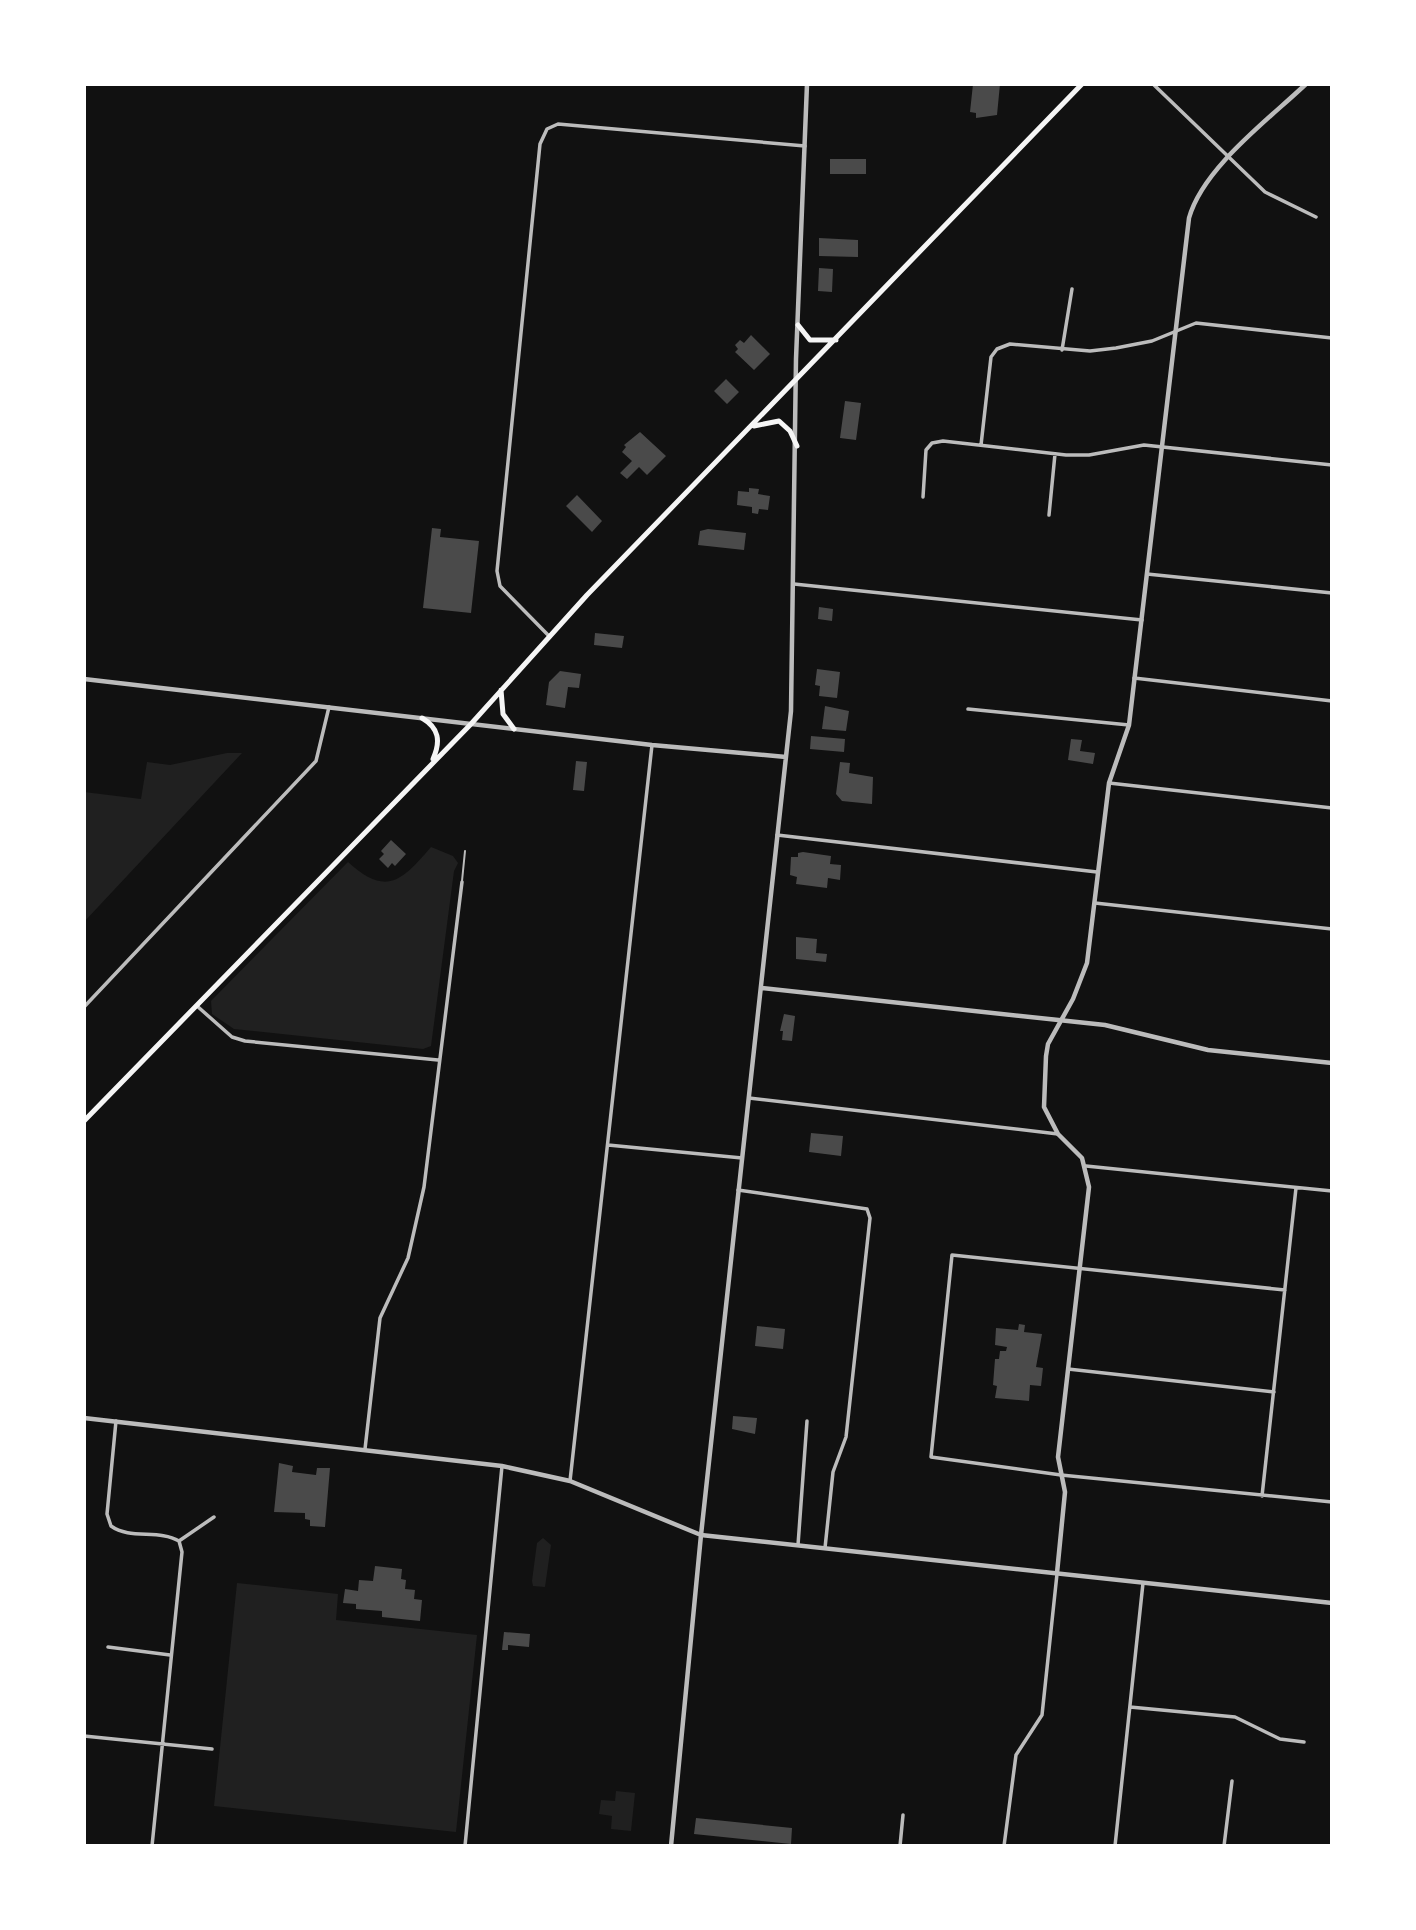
<svg xmlns="http://www.w3.org/2000/svg" width="1416" height="1930" font-family="Overpass,sans-serif">
  <style>
    .green { fill: #202020 }
    .building { fill: #4a4a4a }
    .lines { fill: none; stroke-linecap: round; stroke-linejoin: round }
    .service { stroke: #bcbcbc; stroke-width: 2 }
    .minor { stroke: #bcbcbc; stroke-width: 3.5 }
    .tertiary { stroke: #bcbcbc; stroke-width: 4.5 }
    .primary { stroke: #f5f5f5; stroke-width: 5 }
  </style>
  <rect width="100%" height="100%" fill="#111"/>
  <path class="green" d="M227,753H242L84,922V792L141,799L147,762L170,765Z
    M431,847L453,856L458,863L454,871L431,1046L423,1049L234,1029L212,1014L211,1001L348,862C386,897 402,881 431,847Z
    M543,1538L551,1545L545,1587L533,1586L532,1581L537,1543Z
    M237,1583L338,1594L336,1620L477,1635L456,1832L214,1806Z
    M616,1791L635,1793L631,1831L611,1829L612,1816L599,1814L601,1800L615,1801Z"/>
  <path class="building" d="M973,84H1000L997,115L976,118V113L970,112Z
    M830,159H866V174H830Z
    M819,238L858,240V257L819,256Z
    M819,268L833,269L832,292L818,291Z
    M751,335L770,354L754,370L735,352L738,349L735,345L740,340L744,343Z
    M726,379L739,392L727,404L714,391Z
    M845,401L861,403L856,440L840,438Z
    M640,432L666,456L647,475L639,467L627,479L620,473L632,461L622,452L626,447L624,445Z
    M749,488L759,489L758,494L770,496L768,510L759,509L758,514L752,513V507L737,505L738,491L749,492Z
    M577,495L602,521L592,532L566,506Z
    M432,528L441,529L440,537L479,541L471,613L423,608Z
    M708,529L746,533L744,550L698,545L700,531Z
    M819,607L833,609L832,621L818,619Z
    M595,633L624,636L622,648L594,645Z
    M817,669L840,672L837,698L819,696L820,686L815,685Z
    M560,671L581,674L579,688L568,687L565,708L546,705L549,682Z
    M825,706L849,711L846,731L822,729Z
    M811,736L845,739L844,752L810,749Z
    M1071,739L1082,740L1080,751L1095,753L1093,764L1068,760Z
    M576,761L587,762L584,791L573,790Z
    M840,762L850,763L849,773L873,777L872,804L842,801L836,794Z
    M391,840L406,854L395,866L392,863L388,868L379,859L384,854L381,851Z
    M803,852L831,856L830,864L841,865L840,880L828,878L827,888L796,884L797,877L790,875L791,857H798V853Z
    M796,937L817,939L816,953L827,954L826,962L796,959Z
    M784,1014L795,1016L792,1041L782,1040L783,1031H780Z
    M811,1133L843,1136L841,1156L809,1152Z
    M1019,1324L1025,1325L1024,1332L1042,1334L1036,1367L1043,1368L1041,1386L1030,1385L1029,1401L995,1398L997,1386L993,1385L995,1359H999L1000,1351H1006L1007,1347L995,1345L996,1328L1018,1330Z
    M757,1326L785,1329L783,1349L755,1346Z
    M733,1416L757,1418L755,1434L732,1429Z
    M279,1463L293,1466L292,1472L316,1475L317,1468H330L325,1527L310,1526V1520L305,1519V1513L274,1512Z
    M375,1566L402,1569L401,1579L406,1580L405,1589L415,1590L414,1599L422,1600L420,1621L382,1617V1611L356,1609V1604L343,1603L345,1589L358,1591L359,1580L373,1581Z
    M504,1632L530,1634L529,1647L508,1645V1650H502Z
    M696,1818L792,1828L791,1844L694,1834Z"/>
  <g class="lines">
    <path class="service" d="M462,881L465,851"/>
    <path class="minor" d="M1153,84L1265,192L1316,217
      M1062,350L1072,289
      M981,445L991,357L997,349L1010,344L1090,351L1116,348L1152,341L1196,323L1332,338
      M923,497L926,450L932,443L943,441L1066,455H1089L1144,445L1332,465
      M1049,515L1055,454
      M1147,574L1332,593
      M794,584L1142,620
      M549,636L500,586L497,571L540,144L547,129L558,124L805,146
      M1134,678L1332,701
      M968,709L1129,725
      M1109,783L1332,808
      M777,835L1097,872
      M1095,903L1332,929
      M197,1006L232,1037L245,1041L438,1060
      M84,1007L316,761L329,707
      M749,1098L1058,1134
      M608,1145L742,1158
      M1086,1166L1332,1191
      M738,1190L867,1209L870,1218L846,1437L833,1472L825,1548
      M1285,1290L952,1255L931,1457L1061,1475L1332,1502
      M1068,1369L1274,1392
      M116,1421L107,1514L111,1526C130,1540 159,1529 179,1541
      M365,1449L380,1318L408,1258L424,1187L462,882
      M570,1481L652,745
      M1262,1496L1296,1188
      M179,1541L214,1517
      M798,1545L807,1421
      M108,1647L170,1655
      M1130,1707L1235,1717L1280,1739L1304,1742
      M84,1736L212,1749
      M152,1846L182,1552L179,1541
      M465,1846L502,1466
      M900,1846L903,1815
      M1004,1846L1016,1755L1042,1715L1057,1574
      M1115,1846L1143,1583
      M1224,1846L1232,1781"/>
    <path class="tertiary" d="M84,679L652,745L786,757
      M761,988L1105,1025L1208,1050L1332,1063
      M84,1418L502,1466L570,1481L701,1535L1332,1603
      M1057,1573L1065,1492L1058,1457L1089,1187L1082,1158L1058,1134L1044,1107L1046,1056L1048,1044L1073,999L1087,963L1109,783L1129,725L1189,218C1203,168 1268,120 1306,84
      M671,1846L701,1535L791,711L796,359L807,84"/>
    <path class="primary" d="M798,325L810,340H836
      M754,426L779,421L790,431L797,446
      M501,690L503,714L514,729
      M422,718C439,728 441,741 433,759
      M84,1121L471,724L587,595L1082,84"/>
  </g>
  <rect width="1416" height="1930" fill="none" stroke="#ffffff" stroke-width="172"/>
</svg>
